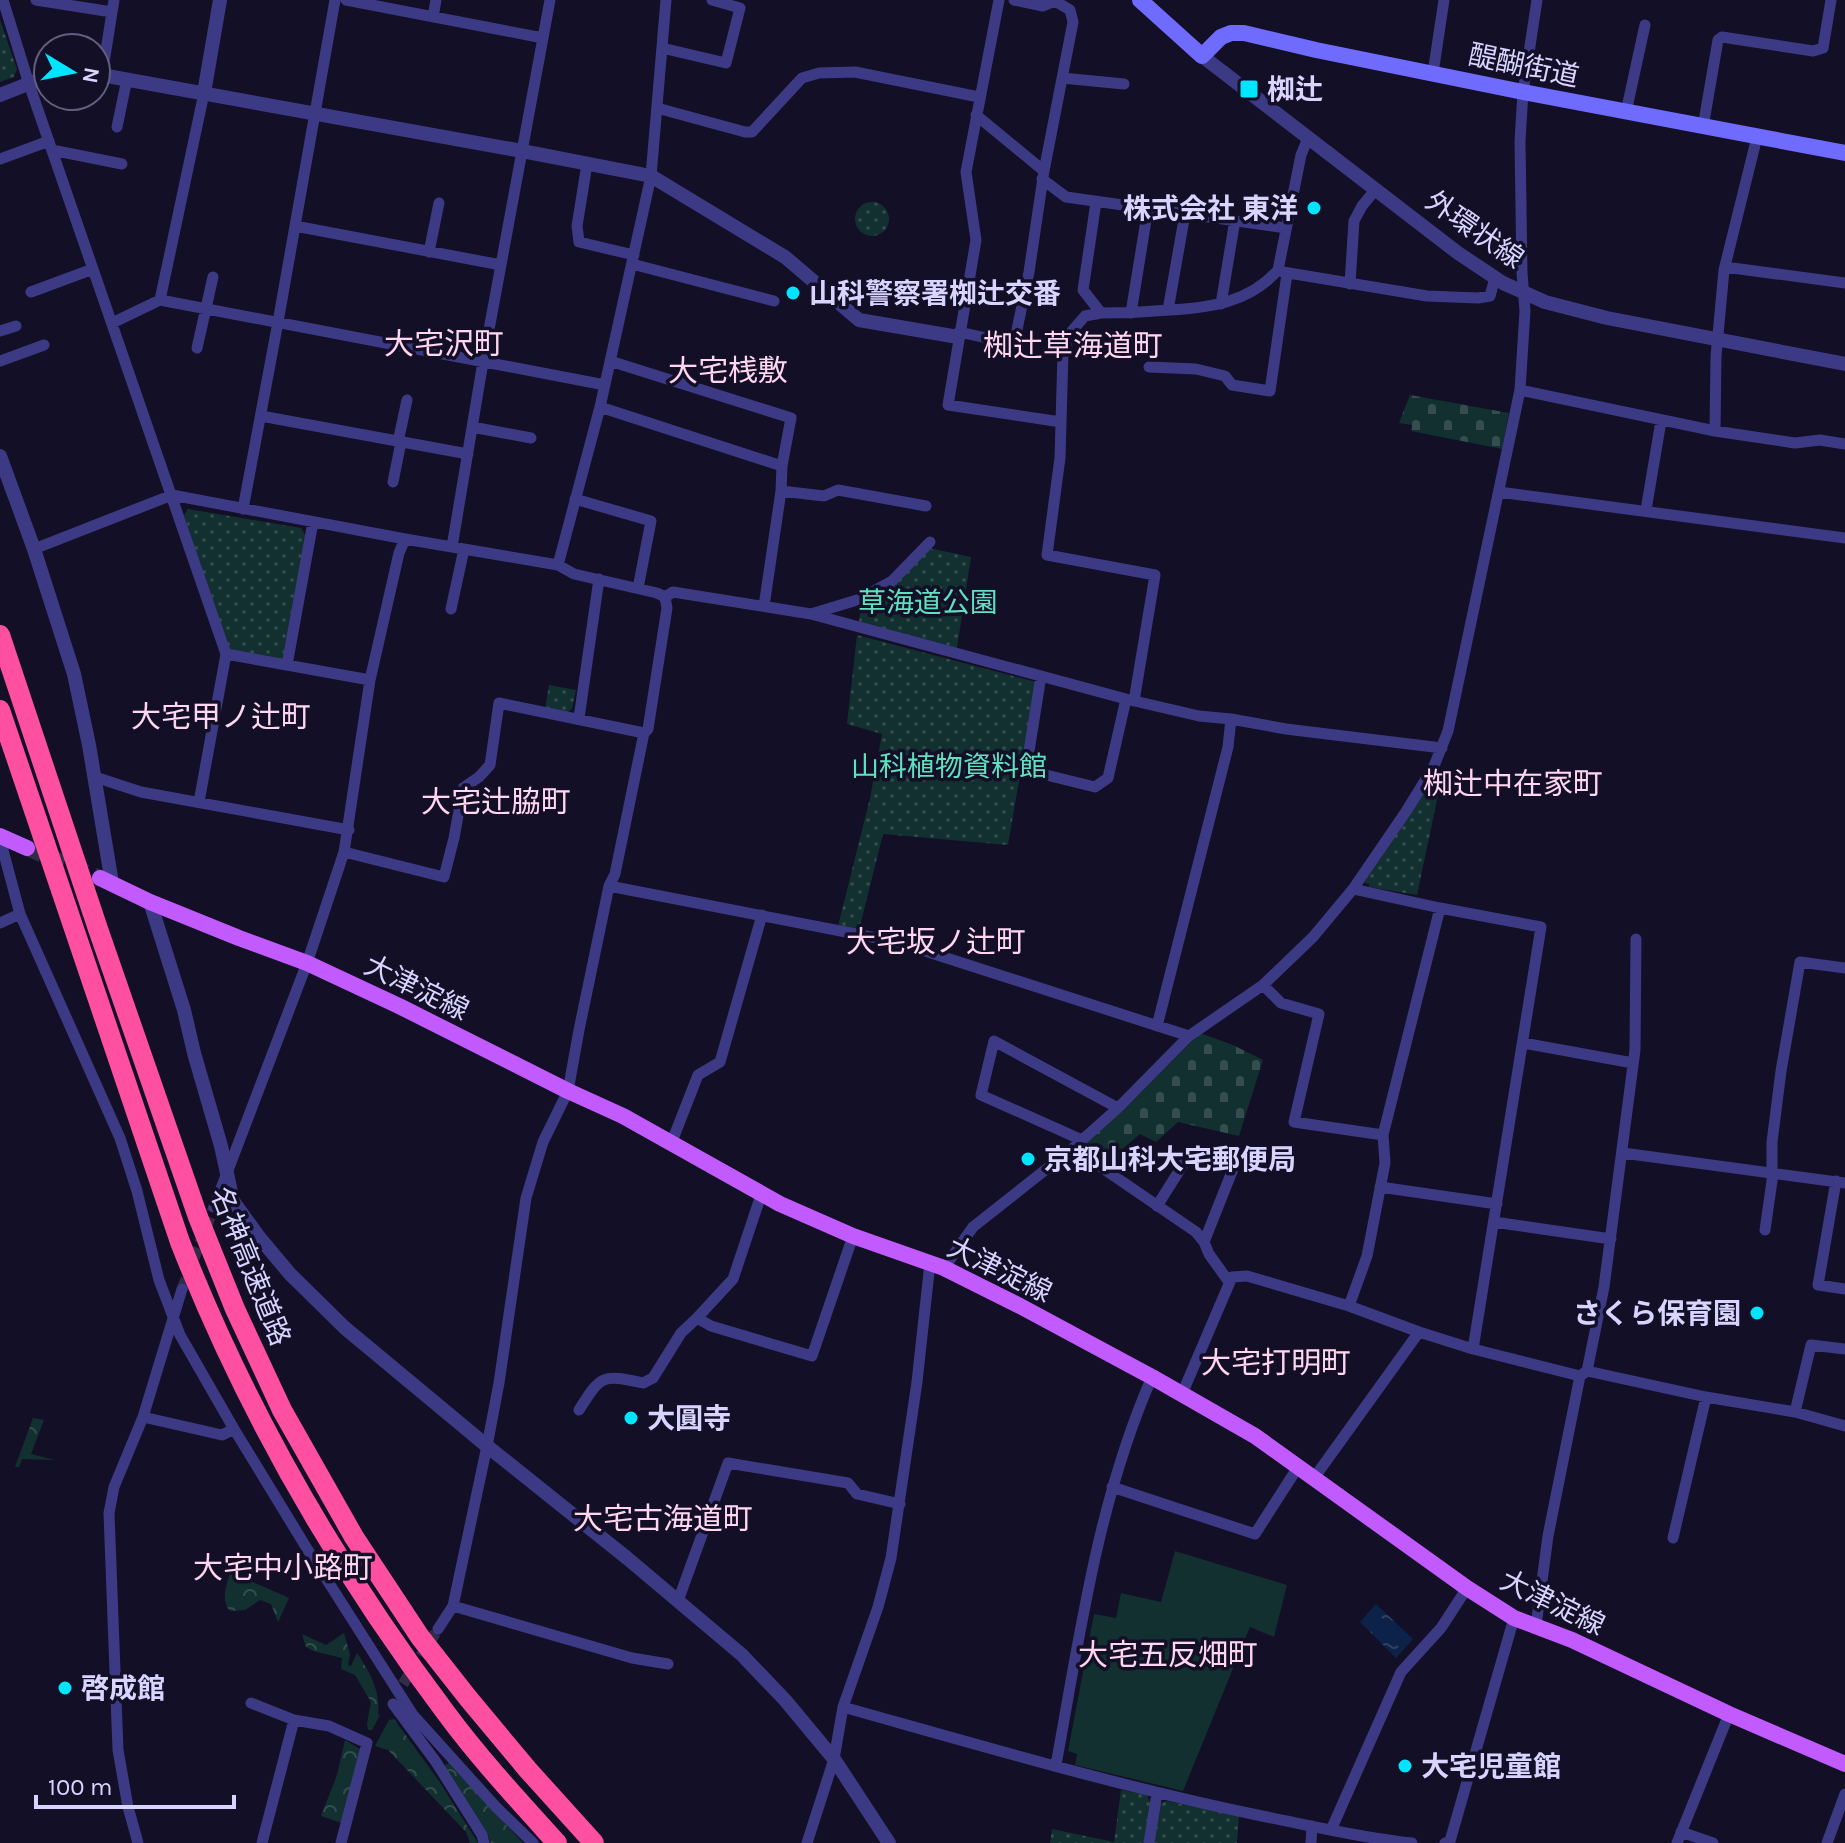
<svg xmlns="http://www.w3.org/2000/svg" width="1845" height="1843" font-family="Karla,'Noto Sans JP',sans-serif">
  <style>
    .grass { fill: #12302f }
    .forest { fill: url(#forest-crowns) }
    .cemetery { fill: url(#cemetery-stones) }
    .park { fill: url(#park-dots) }
    .water { fill: url(#water-ripples) }
    .lines { fill: none; stroke-linecap: round; stroke-linejoin: round }
    .minor-tunnel { stroke: #312d47; stroke-width: 11; stroke-dasharray: 11 5.5; stroke-linecap: butt }
    .primary-tunnel { stroke: #312d47; stroke-width: 16; stroke-dasharray: 16 8; stroke-linecap: butt }
    .minor { stroke: #3d3a85; stroke-width: 11 }
    .tertiary { stroke: #3d3a85; stroke-width: 14 }
    .secondary { stroke: #6f6bff; stroke-width: 16 }
    .primary { stroke: #c25bff; stroke-width: 16 }
    .motorway { stroke: #ff4fa3; stroke-width: 20 }
    .poi-dot { fill: #00e5ff; stroke: #130f26; stroke-width: 3 }
    .labels { text-anchor: middle; stroke-width: 7; stroke-linejoin: round; paint-order: stroke }
    .street-label { font-size: 28px; fill: #d9d4ff; stroke: #130f26 }
    .poi-label { font-size: 28px; font-weight: bold; fill: #d9d4ff; stroke: #130f26; text-anchor: start }
    .park-label { font-size: 28px; fill: #5fe0c0; stroke: #130f26 }
    .neighbourhood-label { font-size: 30px; fill: #ffd6f0; stroke: #130f26 }
  </style>
  <defs>
    <pattern id="forest-crowns" width="20" height="18" patternUnits="userSpaceOnUse" patternTransform="scale(2)"><rect width="20" height="18" fill="#12302f"/><path d="M2 6a3 3 0 1 1 6 0M12 15a3 3 0 1 1 6 0" fill="none" stroke="#344d4e"/></pattern>
    <pattern id="cemetery-stones" width="16" height="16" patternUnits="userSpaceOnUse" patternTransform="scale(2)"><rect width="16" height="16" fill="#12302f"/><path d="M2 7V4a2 2 0 0 1 4 0v3zM10 15v-3a2 2 0 0 1 4 0v3z" fill="#344d4e"/></pattern>
    <pattern id="park-dots" width="8" height="8" patternUnits="userSpaceOnUse" patternTransform="scale(2)"><rect width="8" height="8" fill="#12302f"/><path d="M2 2h.1M6 6h.1" fill="none" stroke="#344d4e" stroke-width="1.8" stroke-linecap="round"/></pattern>
    <pattern id="water-ripples" width="26" height="14" patternUnits="userSpaceOnUse" patternTransform="scale(2)"><rect width="26" height="14" fill="#0c2248"/><path d="M2 4q2-2 4 0t4 0M15 11q2-2 4 0t4 0" fill="none" stroke="#2f4163"/></pattern>
  </defs>
  <rect width="100%" height="100%" fill="#130f26"/>
  <path class="grass" d="M1175,1551L1287,1585L1274,1637L1250,1627L1183,1791L1075,1765L1077,1754L1068,1751L1094,1614L1116,1618L1121,1593L1161,1602Z"/>
  <path class="forest" d="M33,1418L44,1420L31,1454L55,1460L22,1459L19,1467H15Z
    M230,1572L289,1598L278,1622L271,1604L260,1600L245,1610L230,1611C220,1600 227,1585 230,1572Z
    M344,1633L350,1654L348,1665L351,1666L357,1653C369,1671 381,1691 378,1714L380,1715L372,1730H368L367,1723L371,1702L355,1675L341,1669L342,1658L313,1651L306,1647L302,1634L326,1645Z
    M394,1719L439,1781L478,1843H470L466,1832L388,1750L375,1746L389,1720Z
    M345,1740L360,1749L342,1823L321,1816L337,1775Z
    M449,1763L523,1843H491L486,1831L445,1770V1765Z"/>
  <path class="cemetery" d="M1410,395L1509,413L1502,449L1411,431L1412,425L1399,423Z
    M1200,1033L1233,1045L1263,1060L1239,1136L1178,1122L1156,1142L1140,1134L1104,1165L1083,1152L1084,1144L1122,1112Z"/>
  <path class="park" d="M0,20L17,69L14,77L0,82Z
    M855 219a17 17 0 1 1 34 0a17 17 0 1 1-34 0Z
    M188,509L301,528L307,538L286,656L280,660L232,652L229,649L184,515Z
    M929,548L971,557L957,648L859,622L861,605L895,585Z
    M857,635L1036,682L1008,845L883,834L858,934L837,930L870,798L882,734L847,724Z
    M549,685L576,690L572,709L567,713L545,709Z
    M1433,779L1441,781L1417,895L1369,887V884L1365,883L1366,880Z
    M1121,1790L1147,1795L1151,1805L1145,1843H1050L1052,1829L1114,1842Z
    M1166,1801L1239,1815L1237,1843H1154L1160,1804Z"/>
  <path class="water" d="M1376,1604L1413,1639L1396,1658L1360,1622Z"/>
  <g class="lines">
    <path class="minor-tunnel" d="M182,1289L214,1207
      M403,1684L438,1629"/>
    <path class="primary-tunnel" d="M27,848L100,878"/>
    <path class="minor" d="M3,0L29,84L226,654L370,680
      M36,0L112,12
      M346,0L543,38
      M999,0L966,172L976,240L948,405L1061,422
      M433,17L436,0
      M662,48L726,63L740,8L712,0
      M1433,73L1444,0
      M102,75L114,0
      M1062,78L1124,84
      M657,108L745,132H752L802,78L819,73L855,72L979,97
      M1626,112L1645,25
      M976,115L1044,171
      M117,127L127,79
      M1703,127L1718,40L1722,37L1813,51L1823,48L1831,0
      M52,150L122,164
      M0,159L49,141
      M587,164L577,226L579,242L634,255
      M1042,179L1066,197L1286,228
      M1096,202L1083,290L1101,313
      M295,226L501,265
      M429,252L439,203
      M632,264L774,301
      M1725,267L1845,283
      M1283,272L1427,296L1478,298L1490,296L1495,278
      M1350,284L1354,221L1362,206L1376,189
      M31,292L93,269
      M160,300L204,93
      M1221,304L1235,220
      M1168,310L1185,214
      M1131,313L1148,208
      M112,323L160,300L605,385
      M0,331L16,326
      M959,332L1014,344L1029,272L1044,171L1073,22L1070,10L1055,1L1043,6L1014,0
      M197,348L213,277
      M0,361L44,345
      M610,361L791,418L782,466
      M1149,367L1196,369L1225,376L1232,385L1270,391L1287,274
      M1520,390L1715,431L1795,443L1820,440L1845,444
      M600,407L782,466L781,491L764,606
      M261,416L468,454
      M472,427L531,438
      M1715,431L1716,356L1724,270L1757,137
      M398,442L407,400
      M393,482L401,442
      M781,491L824,496L838,490L926,506
      M1499,492L1845,538
      M575,499L651,521L638,588
      M243,509L278,322L335,0
      M1646,510L1661,421
      M452,547L483,362L550,0
      M34,549L172,495L405,539L558,565L574,574L657,593L665,597L673,592L811,614L1126,699L1199,716L1231,719L1286,729L1442,748
      M558,565L600,407L651,176L666,0
      M451,609L464,549
      M811,614L857,600L892,581L930,542
      M287,665L313,522
      M1041,676L1026,770L1095,787L1108,778L1126,699
      M1134,701L1155,575L1047,555L1060,458L1063,352L1071,332L1085,316L1101,313C1124,313 1147,312 1170,310C1210,308 1250,302 1278,270L1301,155L1308,138
      M579,718L599,579
      M95,777L141,792L349,830
      M199,802L226,654
      M0,839L20,914L120,1138L137,1191L159,1280L180,1335L234,1429L306,1547L413,1715L496,1807L533,1843
      M344,852L444,877L454,838L463,788L479,777L490,765L499,703L644,733
      M609,886L897,942L1189,1036
      M1353,889L1440,908L1541,927L1473,1349
      M0,923L20,914
      M1263,985L1281,1003L1319,1014L1294,1122L1383,1135
      M1157,1026L1228,747L1231,719
      M1523,1043L1633,1063
      M1082,1140L981,1095L994,1041L1118,1108
      M671,1144L698,1075L720,1062L762,915
      M1073,1148L1196,1232L1204,1242L1209,1254L1229,1282
      M1623,1153L1845,1183
      M1836,1181L1818,1285L1845,1289
      M1380,1187L1497,1204
      M1157,1206L1191,1152L1235,1164L1204,1242
      M214,1207L307,963L344,852L370,680L399,553L405,539
      M1494,1222L1611,1239
      M1765,1230L1772,1181V1142L1781,1071L1800,962L1845,968
      M944,1268L973,1227L1073,1148L1118,1108L1189,1036L1263,985L1313,937L1353,889L1407,810L1434,766L1448,731L1520,390L1525,311L1522,273L1520,141L1523,92L1537,0
      M1349,1306L1367,1256L1385,1163L1383,1135L1440,908
      M697,1318L711,1326L812,1356L853,1236
      M1587,1371L1706,1397L1795,1412L1845,1426
      M1182,1394L1232,1277L1247,1276L1349,1306L1419,1332L1473,1349L1580,1376
      M579,1410C601,1375 602,1374 643,1383L653,1378L681,1333L697,1318L733,1279L761,1195
      M1795,1412L1811,1345L1845,1349
      M143,1417L222,1435L234,1429
      M1314,1478L1419,1332
      M1112,1487L1255,1534L1298,1467
      M1673,1538L1706,1397
      M678,1601L728,1463L848,1483L857,1494L900,1504
      M453,1606L632,1658L668,1664
      M1536,1626L1548,1536L1580,1376L1587,1371L1604,1287L1635,1050L1636,939
      M438,1629L453,1606L487,1446L499,1383L526,1198L543,1142L568,1091L579,1030L609,886L615,874L644,733L648,729L667,608L665,597
      M251,1703L294,1720L329,1726L367,1743L341,1843
      M393,1704L436,1762L482,1835L484,1843
      M843,1707C982,1746 1121,1787 1262,1816C1312,1826 1362,1838 1412,1843
      M1056,1765C1080,1634 1098,1500 1152,1377
      M1331,1830L1401,1672L1441,1628L1467,1588
      M1681,1832L1713,1843
      M138,1843L128,1807L118,1750L109,1513L114,1487L143,1417L182,1289
      M262,1843L294,1720
      M807,1843L834,1759L843,1707L878,1607L891,1558L917,1382L930,1263
      M1149,1843L1157,1793
      M1311,1843L1312,1826
      M1445,1843L1450,1841L1514,1618
      M1677,1843L1729,1714
      M1827,1843L1845,1794"/>
    <path class="tertiary" d="M1055,1V0
      M1202,56L1458,253L1503,283L1545,302L1607,318L1845,364
      M96,74L522,151L651,176L785,257L859,320L958,337
      M204,93L220,0
      M0,95L48,76
      M0,456L34,549L74,674L89,745L112,883
      M150,902L184,1010L194,1053L221,1146L233,1201L259,1237L290,1274L345,1328L487,1446L627,1558L742,1655L785,1700L834,1759L889,1843"/>
    <path class="secondary" d="M1140,0L1202,56L1221,37L1231,33H1244L1316,50L1523,92L1845,153"/>
    <path class="primary" d="M0,836L27,848
      M100,878L150,902L239,938L307,963L399,1006L568,1091L623,1116L780,1204L853,1236L944,1268L1020,1306L1152,1377L1255,1436L1467,1588L1514,1618L1572,1640L1729,1714L1845,1764"/>
    <path class="motorway" d="M0,635L98,929L198,1217L235,1309L282,1410L354,1537L420,1637L468,1698L528,1770L594,1843
      M0,710L180,1242C247,1413 336,1567 446,1713C480,1759 519,1801 557,1843"/>
  </g>
  <g class="poi-dot">
    <rect x="1239" y="79" width="20" height="20" rx="4"/>
    <circle cx="1314" cy="208" r="8"/>
    <circle cx="793" cy="293" r="8"/>
    <circle cx="1028" cy="1159" r="8"/>
    <circle cx="1757" cy="1313" r="8"/>
    <circle cx="631" cy="1418" r="8"/>
    <circle cx="65" cy="1688" r="8"/>
    <circle cx="1405" cy="1766" r="8"/>
  </g>
  <g class="labels">
    <g class="street-label">
      <text transform="translate(1524 65) rotate(12)" y="10">醍醐街道</text>
      <text transform="translate(1475 229) rotate(35)" y="10">外環状線</text>
      <text transform="translate(417 987) rotate(26)" y="10">大津淀線</text>
      <text transform="translate(251 1266) rotate(68)" y="10">名神高速道路</text>
      <text transform="translate(1000 1269) rotate(26)" y="10">大津淀線</text>
      <text transform="translate(1553 1602) rotate(26)" y="10">大津淀線</text>
    </g>
    <g class="poi-label">
      <text x="1267" y="99">椥辻</text>
      <text x="1298" y="218" text-anchor="end">株式会社 東洋</text>
      <text x="809" y="303">山科警察署椥辻交番</text>
      <text x="1044" y="1169">京都山科大宅郵便局</text>
      <text x="1741" y="1323" text-anchor="end">さくら保育園</text>
      <text x="647" y="1428">大圓寺</text>
      <text x="81" y="1698">啓成館</text>
      <text x="1421" y="1776">大宅児童館</text>
    </g>
    <g class="park-label">
      <text x="928" y="612">草海道公園</text>
      <text x="949" y="776">山科植物資料館</text>
    </g>
    <g class="neighbourhood-label">
      <text x="444" y="354">大宅沢町</text>
      <text x="1073" y="356">椥辻草海道町</text>
      <text x="728" y="381">大宅桟敷</text>
      <text x="221" y="727">大宅甲ノ辻町</text>
      <text x="1513" y="794">椥辻中在家町</text>
      <text x="496" y="812">大宅辻脇町</text>
      <text x="936" y="952">大宅坂ノ辻町</text>
      <text x="1276" y="1373">大宅打明町</text>
      <text x="663" y="1529">大宅古海道町</text>
      <text x="283" y="1578">大宅中小路町</text>
      <text x="1168" y="1665">大宅五反畑町</text>
    </g>
  </g>
  <g transform="translate(72 72) rotate(100)"><circle r="38" fill="#130f26" stroke="#625e7d" stroke-width="2"/>
  <path d="M0-6L14 30L0 20L-14 30Z" fill="#00e5ff"/>
  <text y="-12" font-size="22" font-weight="bold" text-anchor="middle" fill="#d9d4ff">N</text>
  </g>
  <path d="M36 1795v12h198v-12" fill="none" stroke="#d9d4ff" stroke-width="4"/>
  <text x="48" y="1795" font-size="24" fill="#d9d4ff" stroke="#130f26" stroke-width="6" paint-order="stroke">100 m</text>
</svg>
